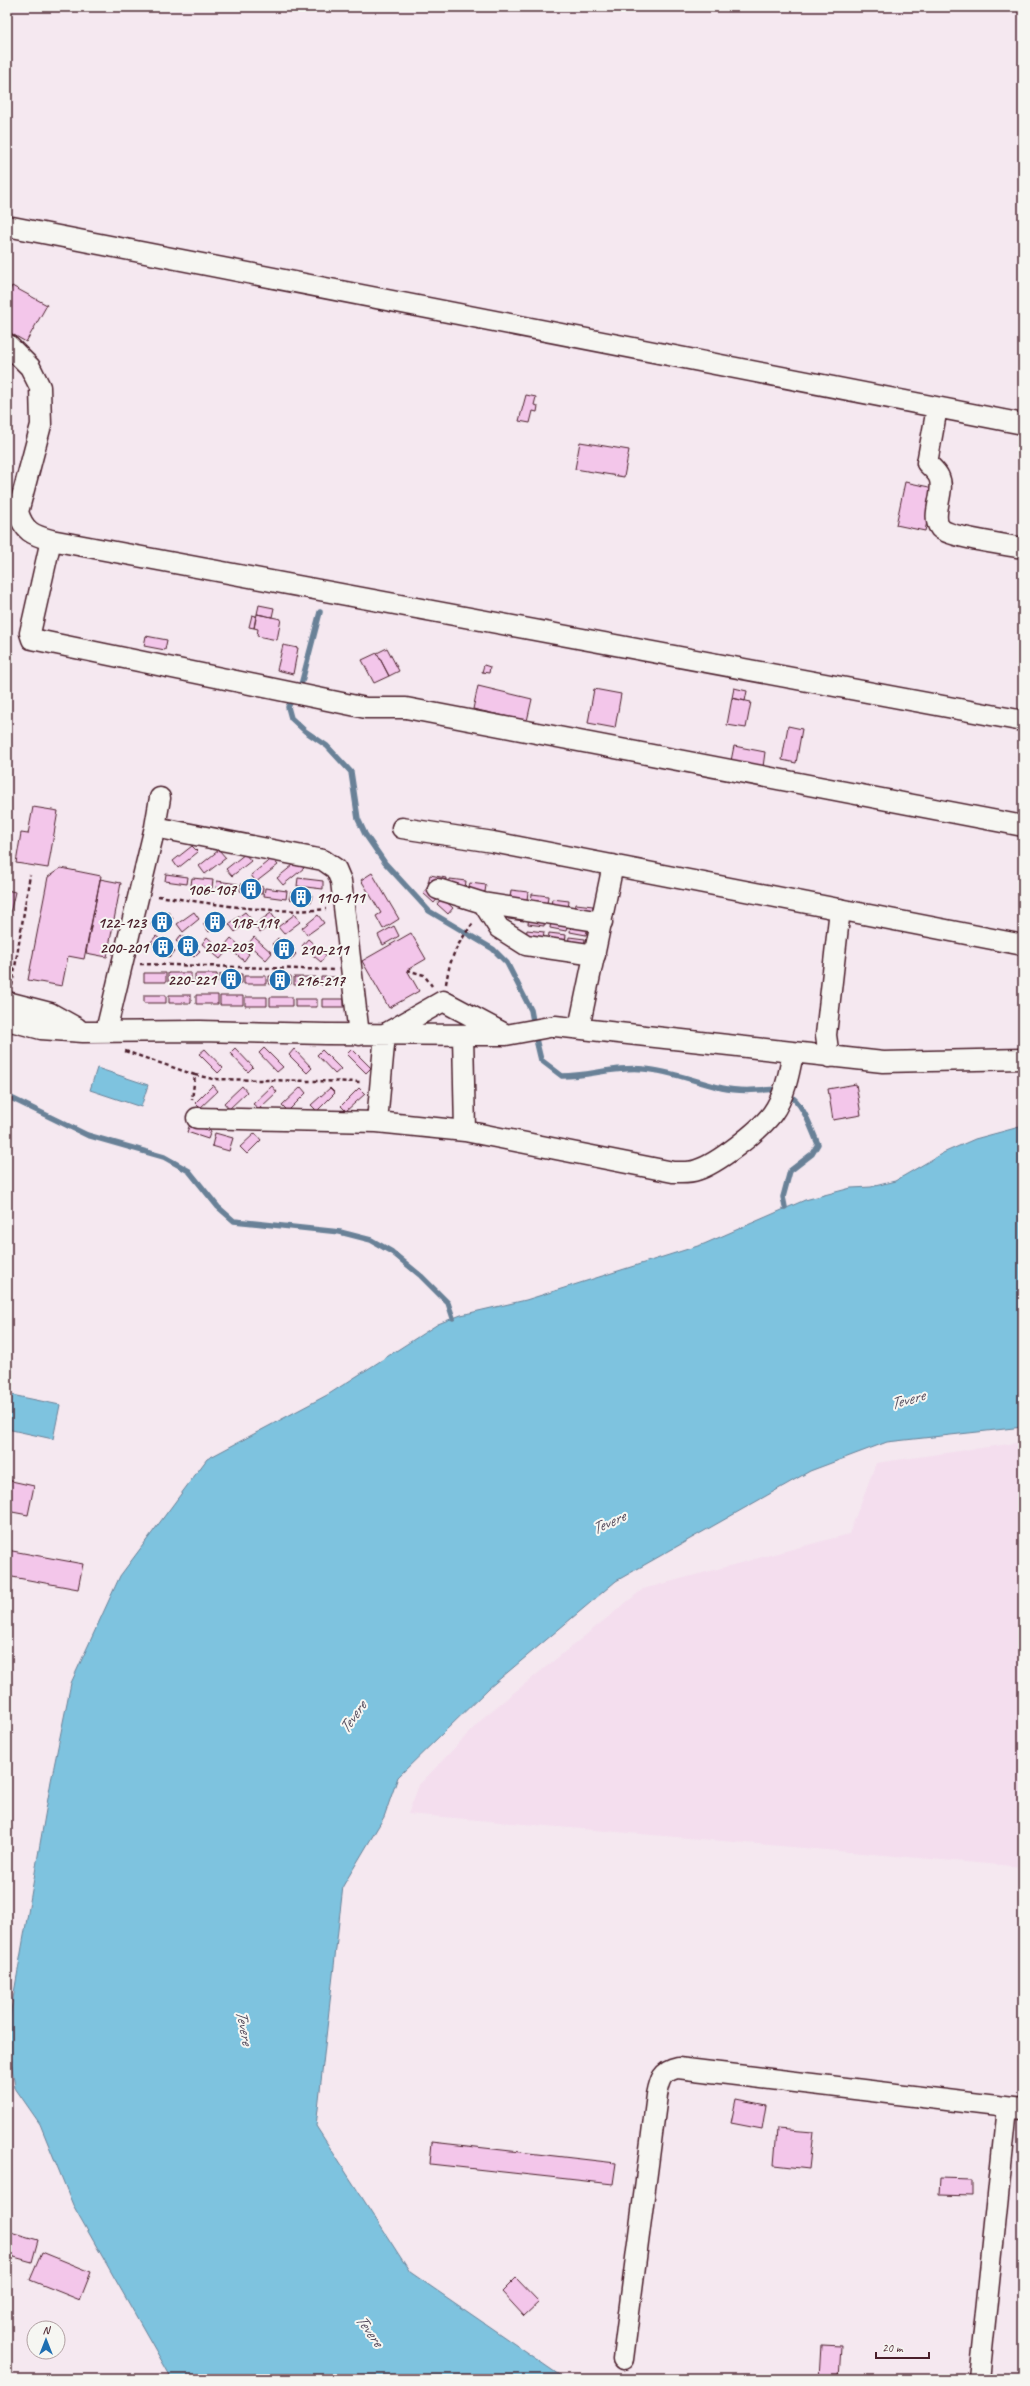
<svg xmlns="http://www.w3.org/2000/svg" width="1030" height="2386" font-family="Caveat,sans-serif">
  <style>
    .built { fill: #f4deee }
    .water { fill: #7ec3df; stroke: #698197 }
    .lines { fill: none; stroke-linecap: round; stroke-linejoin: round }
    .stream { stroke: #698197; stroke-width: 5.5 }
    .building { fill: #f3c6ea; stroke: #4a1f2b }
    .minor-casing { stroke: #4a1f2b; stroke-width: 23 }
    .path { stroke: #4a1f2b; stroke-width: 2.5; stroke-dasharray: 4 3; stroke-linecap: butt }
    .minor { stroke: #f6f6f2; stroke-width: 20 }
    .labels { text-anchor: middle; stroke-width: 4; stroke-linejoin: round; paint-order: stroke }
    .poi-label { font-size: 16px; font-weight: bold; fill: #4a1f2b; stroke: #f6f6f2; text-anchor: start }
    .water-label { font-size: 17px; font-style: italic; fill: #5a5061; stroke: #f6f6f2 }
  </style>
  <rect width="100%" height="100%" fill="#f5e8f0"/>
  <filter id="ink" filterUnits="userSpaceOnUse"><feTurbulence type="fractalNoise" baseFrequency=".025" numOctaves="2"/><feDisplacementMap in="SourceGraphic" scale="8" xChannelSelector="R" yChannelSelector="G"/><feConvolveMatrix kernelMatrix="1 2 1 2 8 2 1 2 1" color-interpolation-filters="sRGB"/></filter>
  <g filter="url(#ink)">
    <path class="built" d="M1023,1442V1867L408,1814L419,1785L485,1716L643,1589L849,1534L876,1463Z"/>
    <path class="water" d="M97,1068L148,1085L141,1107L90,1090Z
      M1023,1126V1427L887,1442L810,1471L616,1581L489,1688L398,1777L384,1817L343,1886L316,2126L410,2272L565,2379H172L73,2205L40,2124L15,2088L7,2033L51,1781L71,1683L120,1576L207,1459L329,1394L438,1324L461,1315L526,1300L704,1244L805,1200L851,1188L871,1187L895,1181L943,1153L975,1139Z
      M7,1394L60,1405L53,1439L7,1429Z"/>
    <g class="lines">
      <path class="stream" d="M301,685L320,612
        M294,696L288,707L291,718L305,731L327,746L351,772L358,819L365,834L385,863L429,911L493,949L507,963L531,1010L533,1021
        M535,1035L541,1060L562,1076C590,1076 616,1066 644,1069C672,1071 695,1082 722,1088C741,1092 760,1090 780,1089
        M7,1096L87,1135L164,1157L189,1171L218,1207L234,1221L340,1232L371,1240L392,1252L421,1276L448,1303L453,1318
        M785,1207L783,1197L790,1171L812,1154L818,1144C810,1126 804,1104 787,1093"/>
    </g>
    <path class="building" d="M12,286L47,305L26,342L7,331V296Z
      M526,395L536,397L534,405L538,406L537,412L533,411L530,423L519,421Z
      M580,442L629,450L624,477L575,469Z
      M905,482L934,488L925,531L896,525Z
      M259,605L274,608L272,617L257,614Z
      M257,614L281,619L277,640L257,636L258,629L254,628Z
      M252,615L256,616L254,628L249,627Z
      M146,636L167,640L165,650L144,646Z
      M283,645L298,648L293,674L277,670Z
      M387,648L399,671L389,676L377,653Z
      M377,653L389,676L374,683L362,660Z
      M484,665L490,667L489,673L482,672Z
      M478,686L532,699L527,721L473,709Z
      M734,688L747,691L745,701L732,698Z
      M594,689L621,694L615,728L588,723Z
      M732,698L751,702L746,728L727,725Z
      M788,726L802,729L796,763L782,760Z
      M734,746L765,752L763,767L731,761Z
      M33,807L58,811L48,868L16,863L21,833L28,834Z
      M192,846L198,852L178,868L173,861Z
      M219,850L226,858L205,874L199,866Z
      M245,854L251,861L232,876L226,869Z
      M272,858L278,865L256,882L251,875Z
      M298,861L304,868L283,885L277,878Z
      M61,868L101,876L84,959L68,956L62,986L28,980L48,877Z
      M372,873L399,919L383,929L376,916L381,913L361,880Z
      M166,874L188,877L187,884L165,881Z
      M430,875L446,878L445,885L428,883Z
      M192,878L213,880L212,888L191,885Z
      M298,878L323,881V889L297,886Z
      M100,879L121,883L107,957L86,953Z
      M450,879L466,881L465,889L449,887Z
      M217,881L238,884L237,891L216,888Z
      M470,883L486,885L485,892L468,890Z
      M241,884L263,887L262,894L240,891Z
      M428,887L439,897L434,903L423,893Z
      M265,888L287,891L286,899L264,896Z
      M7,890L15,892L7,926Z
      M511,890L528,892L527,900L510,898Z
      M291,892L312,895L311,902L289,899Z
      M532,894L548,896L547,904L531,902Z
      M442,898L453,908L448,914L437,904Z
      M552,899L569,901L568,909L551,906Z
      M576,904L593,906L592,914L575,911Z
      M509,911L525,913L524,921L508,919Z
      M168,912L173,919L157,932L151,924Z
      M194,912L199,919L183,932L177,924Z
      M220,912L226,919L209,932L203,924Z
      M245,912L251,919L235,932L229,924Z
      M271,913L276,920L260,933L254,925Z
      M295,914L300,922L284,934L278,927Z
      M318,915L324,923L307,935L302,928Z
      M529,916L545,918L544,926L528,924Z
      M551,921L568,923L566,931L550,928Z
      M571,925L588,927L586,935L570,932Z
      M394,926L399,936L383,945L378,935Z
      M527,930L544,932L543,940L526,937Z
      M411,933L426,959L407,970L419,991L389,1008L362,961Z
      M549,933L566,935L565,943L548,941Z
      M181,935L200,951L194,957L176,941Z
      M156,936L175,951L169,958L151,942Z
      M207,937L225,953L220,959L202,944Z
      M254,937L272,953L266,960L248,944Z
      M569,937L585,939L584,947L568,945Z
      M231,938L249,954L244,961L225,945Z
      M278,938L296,954L291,960L272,944Z
      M308,939L326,955L321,962L302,946Z
      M144,973H166V982H144Z
      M168,973H191V982H168Z
      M195,974H217V982H195Z
      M220,974H242V983H220Z
      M244,976H266V984H244Z
      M269,976H291V984H269Z
      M294,977H316V985H294Z
      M321,977H343V985H321Z
      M144,995H166V1003H144Z
      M169,995H191V1003H169Z
      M196,995H218V1004H196Z
      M220,996H243V1005H220Z
      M245,997H267V1006H245Z
      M270,997H292V1006H270Z
      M295,999H317V1007H295Z
      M322,999H344V1007H322Z
      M7,1027L12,1028L7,1047Z
      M235,1048L253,1067L248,1072L230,1053Z
      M264,1048L283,1067L277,1072L259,1053Z
      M205,1049L223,1068L218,1073L199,1054Z
      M294,1049L312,1068L307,1073L289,1055Z
      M352,1049L371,1068L366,1073L347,1054Z
      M322,1050L341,1069L335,1074L317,1055Z
      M856,1084L861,1115L833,1120L828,1089Z
      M213,1085L218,1091L200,1108L195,1103Z
      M242,1086L247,1092L229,1109L224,1103Z
      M272,1086L277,1092L259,1109L253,1104Z
      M301,1087L306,1093L288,1111L282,1105Z
      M330,1088L335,1093L317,1111L311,1105Z
      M359,1088L365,1094L346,1111L341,1106Z
      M190,1124L211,1131L208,1139L187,1132Z
      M215,1133L233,1138L229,1151L212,1146Z
      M255,1133L261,1140L247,1154L240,1147Z
      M7,1480L34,1486L28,1515L7,1511Z
      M7,1550L83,1564L78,1589L7,1576Z
      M736,2099L766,2105L762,2129L731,2123Z
      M777,2129L813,2132L809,2169L774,2165Z
      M432,2142L616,2163L613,2184L430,2164Z
      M940,2179L972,2180V2196L939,2195Z
      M7,2231L38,2240L32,2262L7,2255Z
      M42,2252L91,2272L80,2300L30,2280Z
      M516,2278L539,2302L524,2316L502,2292Z
      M821,2345L841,2346L839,2379H819Z"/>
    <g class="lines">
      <g class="minor-casing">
        <path id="minor" d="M7,226L1023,424
          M7,344L30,367L40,387L41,425L18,512C24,531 32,535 51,540L30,633L32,639L366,708H406L1023,826
          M937,408L927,463C931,467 937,472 939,477C946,492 930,515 940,528C948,537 1008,545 1023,548
          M51,540L1023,721
          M155,827L323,860L336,869L341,881L359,1035
          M402,828L493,842L1023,945
          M438,889L483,903L499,928L526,945L595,955
          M483,903L602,922
          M7,1002L50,1013L77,1028
          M7,1020L41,1029L83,1032L200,1031L326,1034L506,1035L555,1026L883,1062L1023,1059
          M579,1028L613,865
          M106,1031L155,827L160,798
          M463,1035L465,1131
          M829,1057L826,1035L840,909
          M197,1118L377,1122L465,1131L673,1172C681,1172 689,1173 697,1170C717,1164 759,1131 772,1114C785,1096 789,1074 793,1053
          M377,1122L385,1034L443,1001L505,1034
          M623,2359L657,2095C660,2080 662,2071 678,2068L1023,2109
          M979,2379L1007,2108"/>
      </g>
      <path class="path" d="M158,896C212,903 270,915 326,909
        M140,964L333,970
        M407,970L424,975L432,986
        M446,984C450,957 457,944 474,922
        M12,986L30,875
        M125,1051L195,1075L192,1100
        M195,1075L213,1079L362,1082"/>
      <use href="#minor" class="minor"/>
    </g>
  </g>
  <defs>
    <g id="building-disc" transform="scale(1.15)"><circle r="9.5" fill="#1f6fb2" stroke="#f6f6f2"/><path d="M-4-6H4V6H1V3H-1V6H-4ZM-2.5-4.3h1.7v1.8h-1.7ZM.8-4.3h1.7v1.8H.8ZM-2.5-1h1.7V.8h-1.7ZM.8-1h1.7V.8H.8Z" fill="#fff"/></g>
  </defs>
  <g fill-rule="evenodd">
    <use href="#building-disc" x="251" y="889"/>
    <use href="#building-disc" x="301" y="897"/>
    <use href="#building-disc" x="162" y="922"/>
    <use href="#building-disc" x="215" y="922"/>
    <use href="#building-disc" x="188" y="946"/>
    <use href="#building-disc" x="163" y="947"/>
    <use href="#building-disc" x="284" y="949"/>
    <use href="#building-disc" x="231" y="979"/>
    <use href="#building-disc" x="280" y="980"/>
  </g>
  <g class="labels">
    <g class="poi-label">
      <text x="236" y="895" text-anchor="end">106-107</text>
      <text x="316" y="903">110-111</text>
      <text x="146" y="928" text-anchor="end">122-123</text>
      <text x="230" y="928">118-119</text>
      <text x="204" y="952">202-203</text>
      <text x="148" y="953" text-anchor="end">200-201</text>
      <text x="300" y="955">210-211</text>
      <text x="216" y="985" text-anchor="end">220-221</text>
      <text x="296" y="986">216-217</text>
    </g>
    <g class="water-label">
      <text transform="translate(907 1399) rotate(-16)" y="6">Tevere</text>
      <text transform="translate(608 1522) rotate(-25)" y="6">Tevere</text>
      <text transform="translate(352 1717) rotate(-55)" y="6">Tevere</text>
      <text transform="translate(245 2027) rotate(79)" y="6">Tevere</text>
      <text transform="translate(370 2330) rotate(54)" y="6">Tevere</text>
    </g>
  </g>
  <rect width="1030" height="2386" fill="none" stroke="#f6f6f2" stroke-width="24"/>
  <rect x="12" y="12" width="1006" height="2362" fill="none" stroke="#4a1f2b" stroke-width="1.5" filter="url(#ink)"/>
  <g transform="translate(46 2340)"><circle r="19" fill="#f6f6f2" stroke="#b1a0a2"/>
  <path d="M0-3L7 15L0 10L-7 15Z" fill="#1f6fb2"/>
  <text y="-6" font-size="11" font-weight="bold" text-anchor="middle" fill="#4a1f2b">N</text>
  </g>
  <path d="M876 2352v6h53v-6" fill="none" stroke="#4a1f2b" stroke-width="2"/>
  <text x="882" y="2352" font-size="12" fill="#4a1f2b" stroke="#f6f6f2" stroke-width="3" paint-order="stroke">20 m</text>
</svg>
